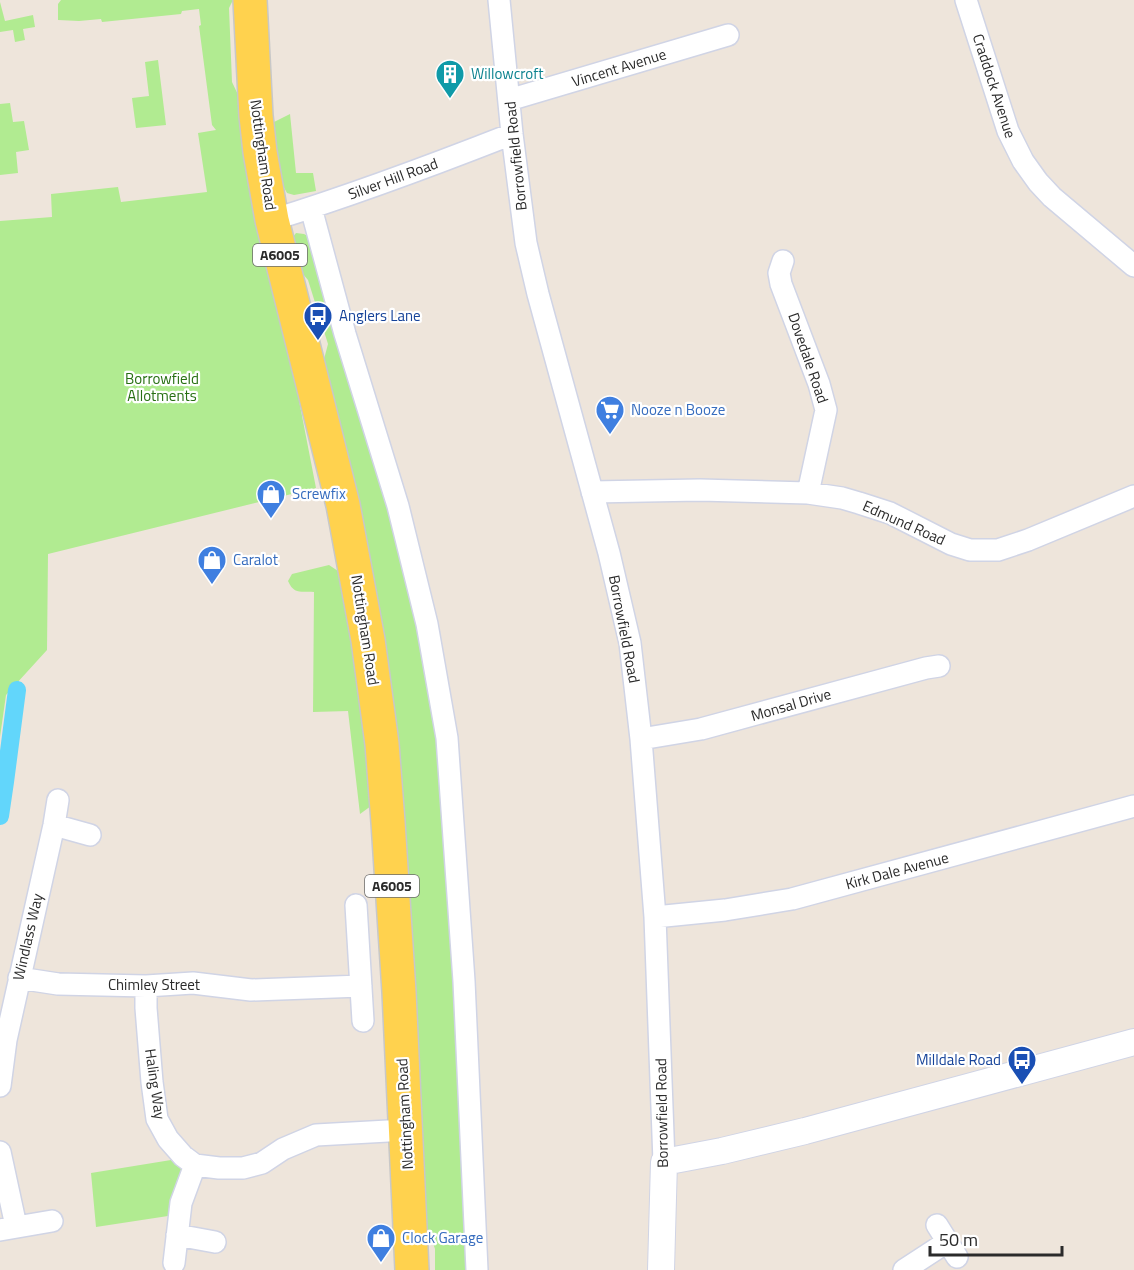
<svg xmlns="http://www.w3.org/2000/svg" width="1134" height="1270" font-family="'Titillium Web',sans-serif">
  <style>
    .green { fill: #b1eb91 }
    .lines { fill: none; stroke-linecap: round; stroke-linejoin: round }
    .canal { stroke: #62d6fb; stroke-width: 18 }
    .minor-casing { stroke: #d0d4e5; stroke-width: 24 }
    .tertiary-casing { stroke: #d0d4e5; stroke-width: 28 }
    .primary-casing { stroke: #c8c8c8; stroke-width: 36 }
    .minor { stroke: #fff; stroke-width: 21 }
    .tertiary { stroke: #fff; stroke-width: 26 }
    .primary { stroke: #ffd24e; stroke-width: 33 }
    .labels { text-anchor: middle; stroke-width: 4.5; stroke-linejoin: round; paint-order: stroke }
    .shield { fill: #fff; stroke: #6a6a6a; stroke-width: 1.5 }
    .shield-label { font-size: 14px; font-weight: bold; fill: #2a2a2a }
    .street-label { font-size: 15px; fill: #2a2a2a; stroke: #fff }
    .culture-label { font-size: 15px; fill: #0d838f; stroke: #fff; text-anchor: start }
    .transit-label { font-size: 15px; fill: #164399; stroke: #fff; text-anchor: start }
    .park-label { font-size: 15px; fill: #276f12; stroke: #fff }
    .shop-label { font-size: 15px; fill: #366cbe; stroke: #fff; text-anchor: start }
  </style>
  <rect width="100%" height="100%" fill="#eee5db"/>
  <path class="green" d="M61,0H233L229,8L232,82L241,101L252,205L296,385L316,488L48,554L47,650L6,695L0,737V221L52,217L51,194L118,187L121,202L207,192L198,133L216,130L212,125L199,26L201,25L199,9L182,11L181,14L102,22L101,19L79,21L58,20V4Z
    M0,2L5,21L33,15L35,27L23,29L25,40L15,42L13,30L0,32Z
    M158,60L166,125L136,128L132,98L149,96L145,62Z
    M10,103L13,122L24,121L29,150L16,152L18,173L0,175V104Z
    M290,114L296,173H313L316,191L294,195L287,193L282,184L272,123Z
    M296,233L304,234L313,239L409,569L442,752L471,1270H435V1249L422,1212L323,363L328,344L308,280L302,273L293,237Z
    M329,565L344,575L366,711L371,806L360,814L348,711L313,712L314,592C301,591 294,595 288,581L292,574Z
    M171,1160L183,1171L168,1216L96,1227L91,1173Z"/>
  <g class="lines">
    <path class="canal" d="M0,816L5,782L17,690"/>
    <g class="minor-casing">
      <path id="minor" d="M499,0L512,134L526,243L538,294L609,553L630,643L641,739L655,917L664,1162
        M966,0L1008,131L1023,161L1038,182L1052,197L1134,266
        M509,100L728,35
        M311,208L345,334L398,506L427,624L447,738L464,981L477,1270
        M272,220C353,195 433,165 512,134
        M783,261L779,273L781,284L819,384L826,410L808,493
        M592,492L700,490L808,493L842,498L859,503L890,513L951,544L970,550H998L1028,540L1134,496
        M641,739L701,729L926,668L939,666
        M54,825L90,835
        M356,905L363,1021
        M655,917L725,910L792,899L1134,806
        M19,978L58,984L146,986L193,983L251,990L361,986
        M146,986V1008L152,1082L157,1119L168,1139L183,1156L195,1165L219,1168H243L262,1163L283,1149L316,1135L406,1130
        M0,1086L6,1040L54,825L58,800
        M0,1152L16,1226
        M937,1225L957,1257
        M0,1230L52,1221
        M177,1235L215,1242
        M174,1263L181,1203L195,1165
        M904,1270L947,1242"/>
    </g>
    <g class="tertiary-casing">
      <path id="tertiary" d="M661,1270L664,1162L722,1151L805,1131L1134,1042"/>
    </g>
    <g class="primary-casing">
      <path id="primary" d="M250,0L256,116L260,152L272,220L343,505L368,640L382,744L388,822L399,992L412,1270"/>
    </g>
    <use href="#minor" class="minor"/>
    <use href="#tertiary" class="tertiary"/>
    <use href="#primary" class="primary"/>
  </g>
  <defs>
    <g id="building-pin" transform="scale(1.5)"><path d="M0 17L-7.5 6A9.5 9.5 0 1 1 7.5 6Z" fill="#0f9aa8" stroke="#fff"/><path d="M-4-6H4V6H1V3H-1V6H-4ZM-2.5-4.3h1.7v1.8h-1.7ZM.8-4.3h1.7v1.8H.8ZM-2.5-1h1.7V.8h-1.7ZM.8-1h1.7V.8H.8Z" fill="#fff"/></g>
    <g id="bus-pin" transform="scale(1.5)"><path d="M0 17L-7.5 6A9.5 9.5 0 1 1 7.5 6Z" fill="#1a4fb4" stroke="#fff"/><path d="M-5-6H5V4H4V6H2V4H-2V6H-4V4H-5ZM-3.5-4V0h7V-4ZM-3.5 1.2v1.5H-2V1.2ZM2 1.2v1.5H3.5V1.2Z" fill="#fff"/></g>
    <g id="supermarket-pin" transform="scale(1.5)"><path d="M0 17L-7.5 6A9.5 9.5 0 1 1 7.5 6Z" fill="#3f7fe0" stroke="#fff"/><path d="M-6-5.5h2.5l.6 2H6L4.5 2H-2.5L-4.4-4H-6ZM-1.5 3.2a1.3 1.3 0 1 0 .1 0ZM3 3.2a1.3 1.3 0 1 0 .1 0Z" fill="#fff"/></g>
    <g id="shop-pin" transform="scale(1.5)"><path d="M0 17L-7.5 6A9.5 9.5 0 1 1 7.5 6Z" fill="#3f7fe0" stroke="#fff"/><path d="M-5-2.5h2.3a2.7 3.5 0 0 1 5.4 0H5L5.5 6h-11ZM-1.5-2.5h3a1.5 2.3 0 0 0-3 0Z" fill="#fff"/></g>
  </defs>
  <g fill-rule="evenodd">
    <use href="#building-pin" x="450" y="74"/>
    <use href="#bus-pin" x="318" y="316"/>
    <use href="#supermarket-pin" x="610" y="410"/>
    <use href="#shop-pin" x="271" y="494"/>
    <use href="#shop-pin" x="212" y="560"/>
    <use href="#bus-pin" x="1022" y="1060"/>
    <use href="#shop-pin" x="381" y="1238"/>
  </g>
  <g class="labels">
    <g class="shield">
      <rect x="253" y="244" width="54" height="22" rx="4.5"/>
      <rect x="365" y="875" width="54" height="22" rx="4.5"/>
    </g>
    <g class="shield-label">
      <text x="280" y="260">A6005</text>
      <text x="392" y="891">A6005</text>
    </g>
    <g class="street-label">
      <text transform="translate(619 68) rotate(-17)" y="5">Vincent Avenue</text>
      <text transform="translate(994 86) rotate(72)" y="5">Craddock Avenue</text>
      <text transform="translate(263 155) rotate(82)" y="5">Nottingham Road</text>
      <text transform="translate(516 156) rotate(-96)" y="5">Borrowfield Road</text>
      <text transform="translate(393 179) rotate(-20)" y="5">Silver Hill Road</text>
      <text transform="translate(808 358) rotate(71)" y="5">Dovedale Road</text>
      <text transform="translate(904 523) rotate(24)" y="5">Edmund Road</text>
      <text transform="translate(624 629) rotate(79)" y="5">Borrowfield Road</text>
      <text transform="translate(365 630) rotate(81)" y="5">Nottingham Road</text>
      <text transform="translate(791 705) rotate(-16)" y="5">Monsal Drive</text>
      <text transform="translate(897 871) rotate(-15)" y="5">Kirk Dale Avenue</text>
      <text transform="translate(28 937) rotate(-77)" y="5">Windlass Way</text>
      <text x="154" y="990">Chimley Street</text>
      <text transform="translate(155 1084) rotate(82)" y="5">Haling Way</text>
      <text transform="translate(662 1113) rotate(-91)" y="5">Borrowfield Road</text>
      <text transform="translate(405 1114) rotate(-93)" y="5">Nottingham Road</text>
    </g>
    <g class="culture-label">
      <text x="471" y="79">Willowcroft</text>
    </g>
    <g class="transit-label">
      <text x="339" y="321">Anglers Lane</text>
      <text x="1001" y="1065" text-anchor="end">Milldale Road</text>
    </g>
    <g class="park-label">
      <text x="162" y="384">Borrowfield<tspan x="162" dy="17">Allotments</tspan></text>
    </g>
    <g class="shop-label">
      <text x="631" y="415">Nooze n Booze</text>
      <text x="292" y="499">Screwfix</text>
      <text x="233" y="565">Caralot</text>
      <text x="402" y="1243">Clock Garage</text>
    </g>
  </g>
  <path d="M930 1246v9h132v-9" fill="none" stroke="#2a2a2a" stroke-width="3"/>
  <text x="939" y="1246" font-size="18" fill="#2a2a2a" stroke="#ffffff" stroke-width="4.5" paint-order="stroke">50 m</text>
</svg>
